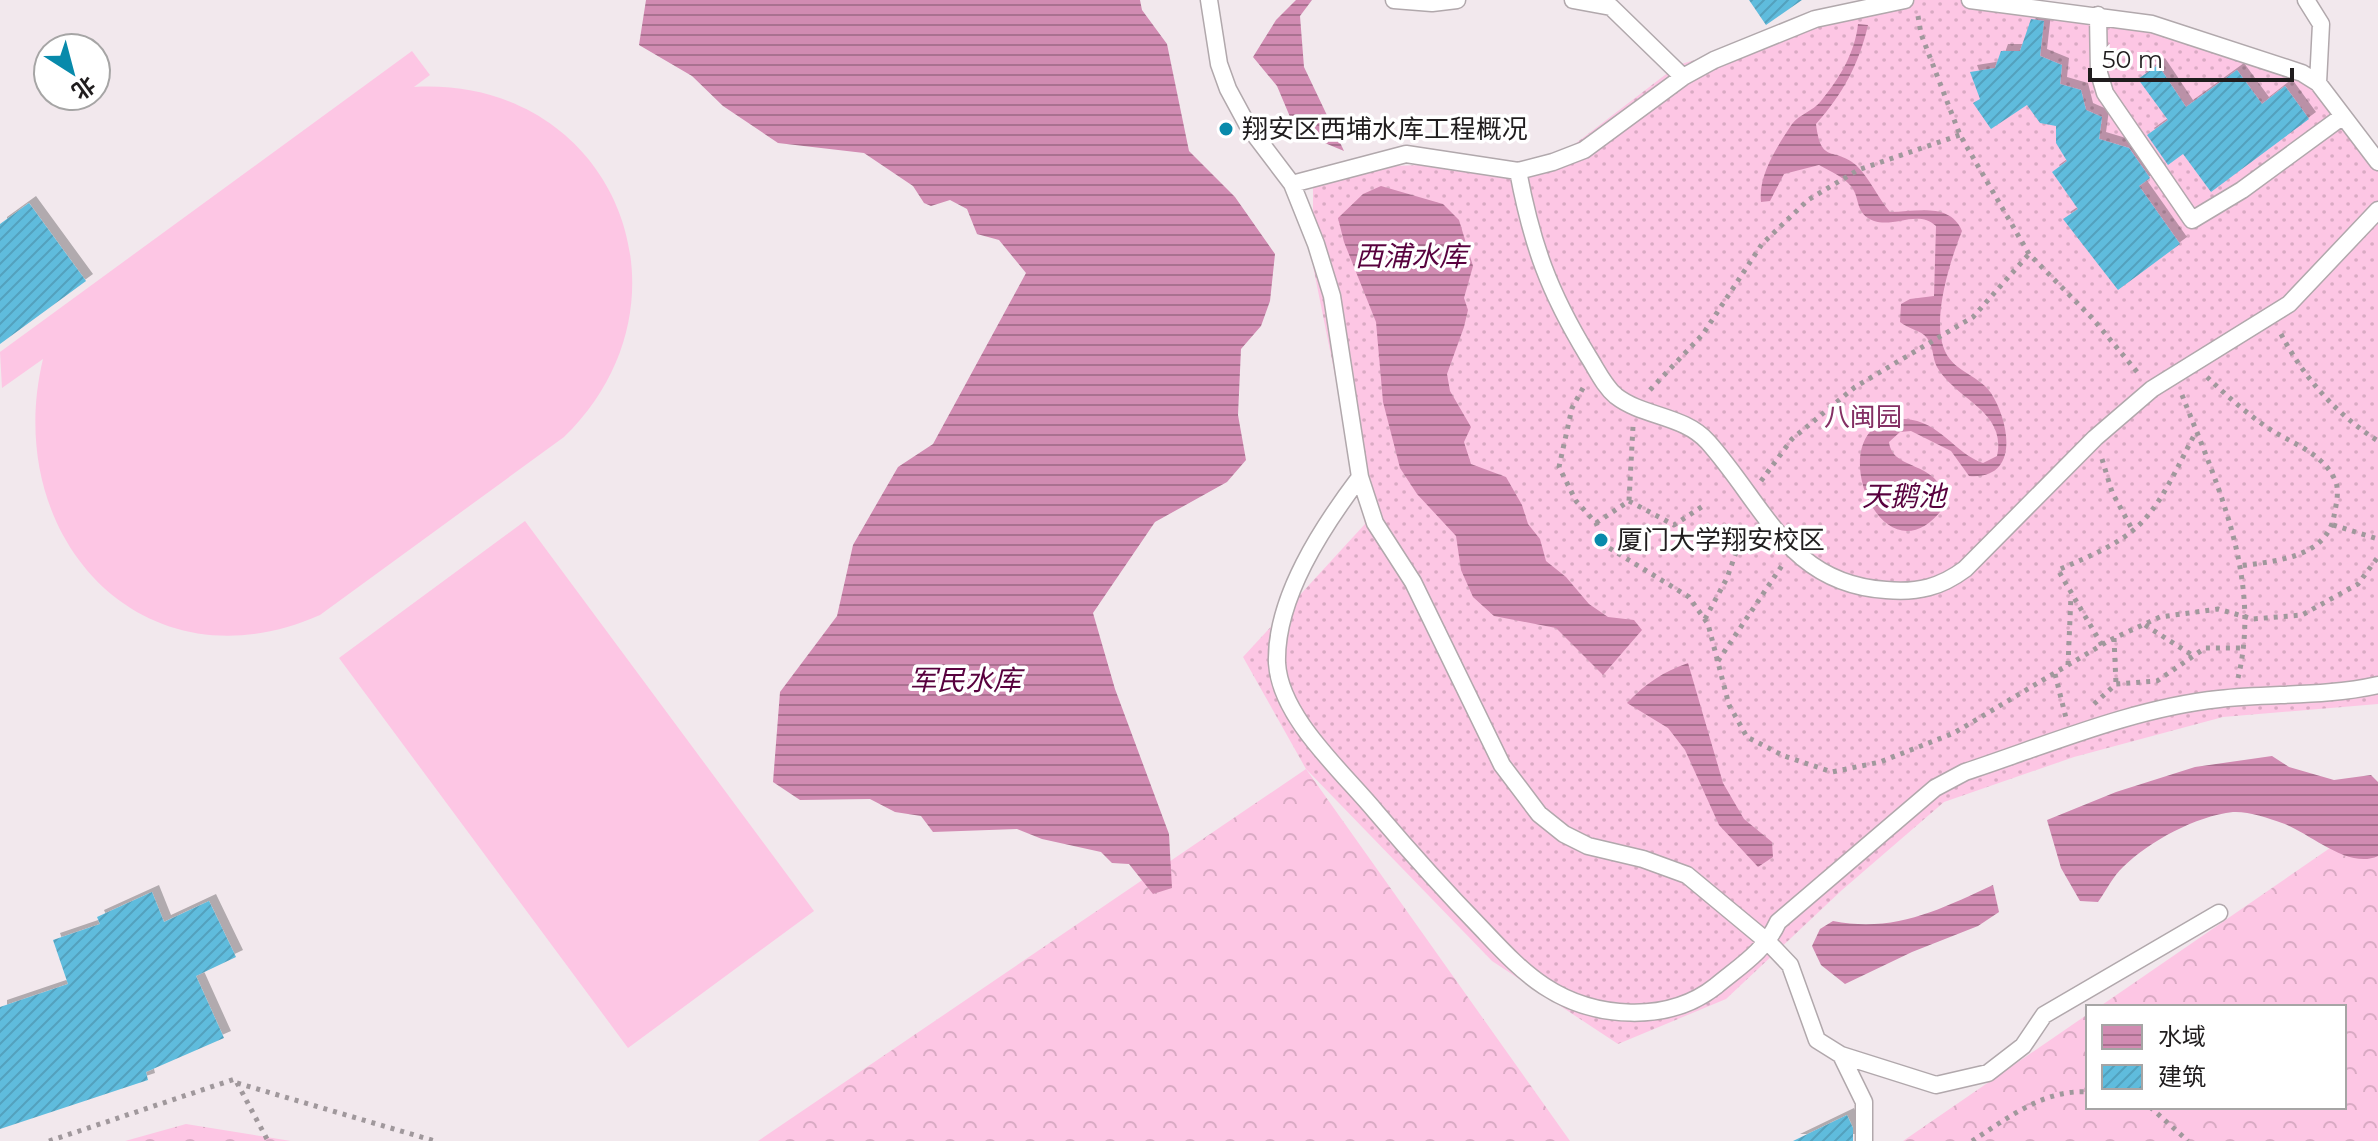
<svg xmlns="http://www.w3.org/2000/svg" width="2378" height="1141" font-family="Montserrat,'Noto Sans SC',sans-serif">
  <style>
    .grass { fill: url(#grass-dots) }
    .forest { fill: url(#forest-crowns) }
    .pitch { fill: #fdc6e4 }
    .water { fill: url(#water-rules) }
    .building { fill: url(#building-hatch); filter: url(#shadow) }
    .lines { fill: none; stroke-linecap: round; stroke-linejoin: round }
    .service-casing { stroke: #b1a8ac; stroke-width: 19 }
    .path { stroke: #a0989c; stroke-width: 5; stroke-dasharray: 4 6; stroke-linecap: butt }
    .service { stroke: #fff; stroke-width: 16 }
    .poi-dot { fill: #088aab; stroke: #fff; stroke-width: 3 }
    .labels { text-anchor: middle; stroke-width: 7; stroke-linejoin: round; paint-order: stroke }
    .poi-label { font-size: 26px; fill: #201d1e; stroke: #fff; text-anchor: start }
    .park-label { font-size: 26px; fill: #843064; stroke: #fff }
    .water-label { font-size: 28px; font-style: italic; fill: #58013e; stroke: #fff }
  </style>
  <defs>
    <pattern id="grass-dots" width="8" height="8" patternUnits="userSpaceOnUse" patternTransform="scale(2)"><rect width="8" height="8" fill="#fdc6e4"/><path d="M2 2h.1M6 6h.1" fill="none" stroke="#d9aac3" stroke-width="1.8" stroke-linecap="round"/></pattern>
    <pattern id="forest-crowns" width="20" height="18" patternUnits="userSpaceOnUse" patternTransform="scale(2)"><rect width="20" height="18" fill="#fdc6e4"/><path d="M2 6a3 3 0 1 1 6 0M12 15a3 3 0 1 1 6 0" fill="none" stroke="#d9aac3"/></pattern>
    <pattern id="water-rules" width="6" height="5" patternUnits="userSpaceOnUse" patternTransform="scale(2)"><rect width="6" height="5" fill="#d18bb2"/><path d="M0 2.5h6" fill="none" stroke="#a97190"/></pattern>
    <pattern id="building-hatch" width="6" height="6" patternUnits="userSpaceOnUse" patternTransform="scale(2)"><rect width="6" height="6" fill="#5fbcdd"/><path d="M-1 1l2-2M0 6l6-6M5 7l2-2" fill="none" stroke="#52a1bd"/></pattern>
    <filter id="shadow"><feDropShadow dx="7" dy="-7" stdDeviation="0" flood-color="#0004"/></filter>
  </defs>
  <rect width="100%" height="100%" fill="#f2e8ed"/>
  <path class="grass" d="M1897,0H2034L2299,68L2378,157V704L2223,717L2074,757L1944,802L1842,890L1726,999L1618,1044L1492,961L1306,769L1243,657L1365,524L1313,266V169L1554,160L1678,65Z"/>
  <path class="forest" d="M1306,769L1570,1141H758Z
    M2378,815V1141H1903L2088,1014V1107H2344V1007H2099Z
    M186,1124L291,1141H125Z"/>
  <path class="pitch" d="M412,51L430,75L414,87C614,76 705,300 564,437L320,615C145,693 0,539 43,359L2,388L0,352Z
    M525,521L814,911L628,1048L339,658Z"/>
  <path class="water" d="M646,0H1140L1142,10L1167,44L1189,151L1235,197L1275,254L1270,301L1261,326L1241,349L1238,415L1246,460L1227,482L1155,522L1093,613L1115,689L1169,834L1172,888L1153,894L1129,864L1112,863L1101,852L1042,839L1017,829L933,832L921,816L895,812L870,799L800,800L773,782L780,692L837,616L853,545L898,467L933,444L1026,273L999,240L977,234L967,209L950,200L931,206L924,203L913,186L864,153L778,143L723,106L692,76L639,45Z
    M1296,0H1312L1300,16L1304,67L1344,151L1296,131L1277,86L1253,57L1276,20Z
    M1858,24L1868,25C1859,64 1843,94 1816,124C1821,165 1833,146 1856,165C1869,177 1878,198 1890,212C1916,212 1950,202 1962,231C1950,261 1933,315 1943,346C1951,372 1977,373 1991,393C2009,421 2021,480 1969,476L1951,451L1911,431L1900,432L1889,442C1893,472 1935,458 1948,501C1883,602 1811,415 1905,419C1940,421 1954,453 1983,463L1997,456C2007,411 1956,400 1937,367C1932,358 1934,347 1927,338C1921,330 1908,329 1900,322L1901,304L1910,299L1934,296L1936,226C1918,209 1895,228 1874,221C1854,213 1861,199 1851,186C1842,176 1830,171 1819,165L1784,174L1770,201L1761,202C1758,175 1777,147 1792,124C1800,114 1813,111 1821,101C1839,79 1855,53 1858,24Z
    M1381,186L1443,204L1459,220L1473,266L1464,298L1468,310L1464,327L1447,374L1450,391L1471,427L1464,442L1471,464L1506,477L1522,505L1528,524L1540,539L1546,561L1566,577L1589,604L1608,617L1634,620L1642,630L1603,675L1556,628L1494,616L1473,597L1461,570L1456,536L1417,494L1400,468L1383,402L1376,322L1344,242L1338,218L1363,194Z
    M1688,663L1723,783L1744,819L1772,842L1773,857L1758,867L1719,825L1685,750L1668,728L1627,703C1646,683 1663,672 1688,663Z
    M2272,756L2289,767L2334,780L2371,775L2378,782V856C2348,870 2309,832 2282,823C2269,818 2247,811 2233,812C2196,816 2150,841 2123,867C2113,876 2106,891 2098,902L2080,901L2061,868L2047,820L2116,792L2195,767Z
    M1993,885L1999,912L1978,926L1912,952L1845,984L1821,965L1812,946L1820,929L1833,921C1894,933 1939,910 1993,885Z"/>
  <path class="building" d="M1749,0H1802L1766,25Z
    M2031,19L2044,21L2040,56L2062,65L2060,84L2081,90L2086,110L2102,117L2099,139L2129,148L2150,178L2139,186L2180,244L2118,290L2063,219L2078,209L2052,172L2067,161L2056,143V126L2040,123L2027,105L1991,129L1973,103L1980,99L1970,72L1995,68L2001,51H2020Z
    M2158,65L2186,107L2237,70L2262,104L2285,86L2309,119L2211,192L2183,154L2168,165L2147,135L2168,120L2138,79Z
    M29,203L86,281L0,344V224Z
    M152,892L164,922L209,901L236,957L196,976L224,1038L146,1072L148,1080L0,1129V1007L68,984L53,940L100,924L97,917Z
    M1847,1115L1853,1128V1141H1793Z"/>
  <g class="lines">
    <g class="service-casing">
      <path id="service" d="M1209,0L1219,64L1228,89L1248,126L1292,184L1316,244L1332,296L1360,477L1375,523L1413,582L1502,765L1539,814L1564,834L1588,846L1643,859L1687,875L1769,943L1790,965L1817,1040L1841,1055L1864,1102V1141
        M1394,0L1432,3L1457,0
        M1573,0L1611,7L1683,77
        M1970,0L2152,24L2302,73L2318,83L2378,162
        M2306,0L2321,24L2318,83
        M2098,15L2099,73L2105,93L2192,220L2242,190L2343,116
        M1518,171C1532,245 1549,292 1588,356C1597,370 1604,386 1616,396C1643,417 1684,415 1708,442C1765,506 1789,584 1886,590C1918,593 1941,587 1965,569L2095,438L2152,389L2289,304L2378,210
        M1292,184L1406,154L1518,171L1553,162L1584,150L1683,77L1714,60L1815,19L1905,0
        M1360,477C1323,526 1275,598 1277,663C1280,717 1342,771 1376,812C1410,852 1445,891 1482,929C1501,949 1521,971 1544,986C1594,1019 1668,1024 1716,986C1740,966 1765,951 1778,922L1935,788L1965,772C2047,745 2133,708 2219,699C2273,693 2325,697 2378,685
        M1841,1055L1936,1085L1988,1073L2023,1046L2044,1015L2219,913"/>
    </g>
    <path class="path" d="M1918,16L1921,34L1960,135L2029,254L2093,319L2138,373
      M2281,334C2304,378 2336,414 2378,441
      M2207,377C2226,395 2246,413 2268,428C2291,443 2323,453 2335,480C2340,490 2336,505 2334,516C2326,558 2275,561 2240,566
      M1583,388L1572,408L1559,467L1576,501L1596,523L1606,546L1689,597L1708,624L1729,705L1747,737L1784,756L1832,772L1880,762L1954,733L2110,640L2160,617L2218,609L2253,619L2302,615L2358,584L2378,557
      M1650,390L1703,334L1762,244L1808,200L1858,170L1960,135
      M2182,395C2218,486 2262,579 2238,678
      M2102,459L2112,492L2133,531
      M1761,481L1792,439L1855,387L1973,317L2029,254
      M1629,501L1674,525L1703,506
      M1596,523L1629,501L1633,426
      M2333,525L2378,539
      M1705,619L1727,578L1745,527
      M2145,625L2192,655
      M2114,638L2116,684
      M2102,645L2058,570C2083,559 2109,549 2131,532C2161,509 2178,464 2196,432
      M1718,661L1783,564
      M2068,665L2071,595
      M2055,674L2066,718
      M2094,704L2116,684L2157,681L2205,648H2244
      M237,1083L435,1141
      M2150,1107L2188,1141
      M49,1141L235,1079L268,1141
      M1972,1141C2008,1118 2044,1089 2088,1092"/>
    <use href="#service" class="service"/>
  </g>
  <g class="poi-dot">
    <circle cx="1226" cy="129" r="8"/>
    <circle cx="1601" cy="540" r="8"/>
  </g>
  <g class="labels">
    <g class="poi-label">
      <text x="1242" y="138">翔安区西埔水库工程概况</text>
      <text x="1617" y="549">厦门大学翔安校区</text>
    </g>
    <g class="park-label">
      <text x="1863" y="426">八闽园</text>
    </g>
    <g class="water-label">
      <text x="1411" y="266">西浦水库</text>
      <text x="1904" y="506">天鹅池</text>
      <text x="965" y="690">军民水库</text>
    </g>
  </g>
  <rect x="2086" y="1005" width="260" height="104" fill="#ffffff" stroke="#a6a5a5" stroke-width="2"/>
  <rect x="2102" y="1025" width="40" height="24" fill="url(#water-rules)" stroke="#a6a5a5" stroke-width="2"/>
  <text x="2158" y="1045" font-size="24" fill="#201d1e">水域</text>
  <rect x="2102" y="1065" width="40" height="24" fill="url(#building-hatch)" stroke="#a6a5a5" stroke-width="2"/>
  <text x="2158" y="1085" font-size="24" fill="#201d1e">建筑</text>
  <g transform="translate(72 72) rotate(144)"><circle r="38" fill="#ffffff" stroke="#a6a5a5" stroke-width="2"/>
  <path d="M0-6L14 30L0 20L-14 30Z" fill="#088aab"/>
  <text y="-12" font-size="22" font-weight="bold" text-anchor="middle" fill="#201d1e">北</text>
  </g>
  <path d="M2090 68v12h202v-12" fill="none" stroke="#201d1e" stroke-width="4"/>
  <text x="2102" y="68" font-size="24" fill="#201d1e" stroke="#ffffff" stroke-width="6" paint-order="stroke">50 m</text>
</svg>
